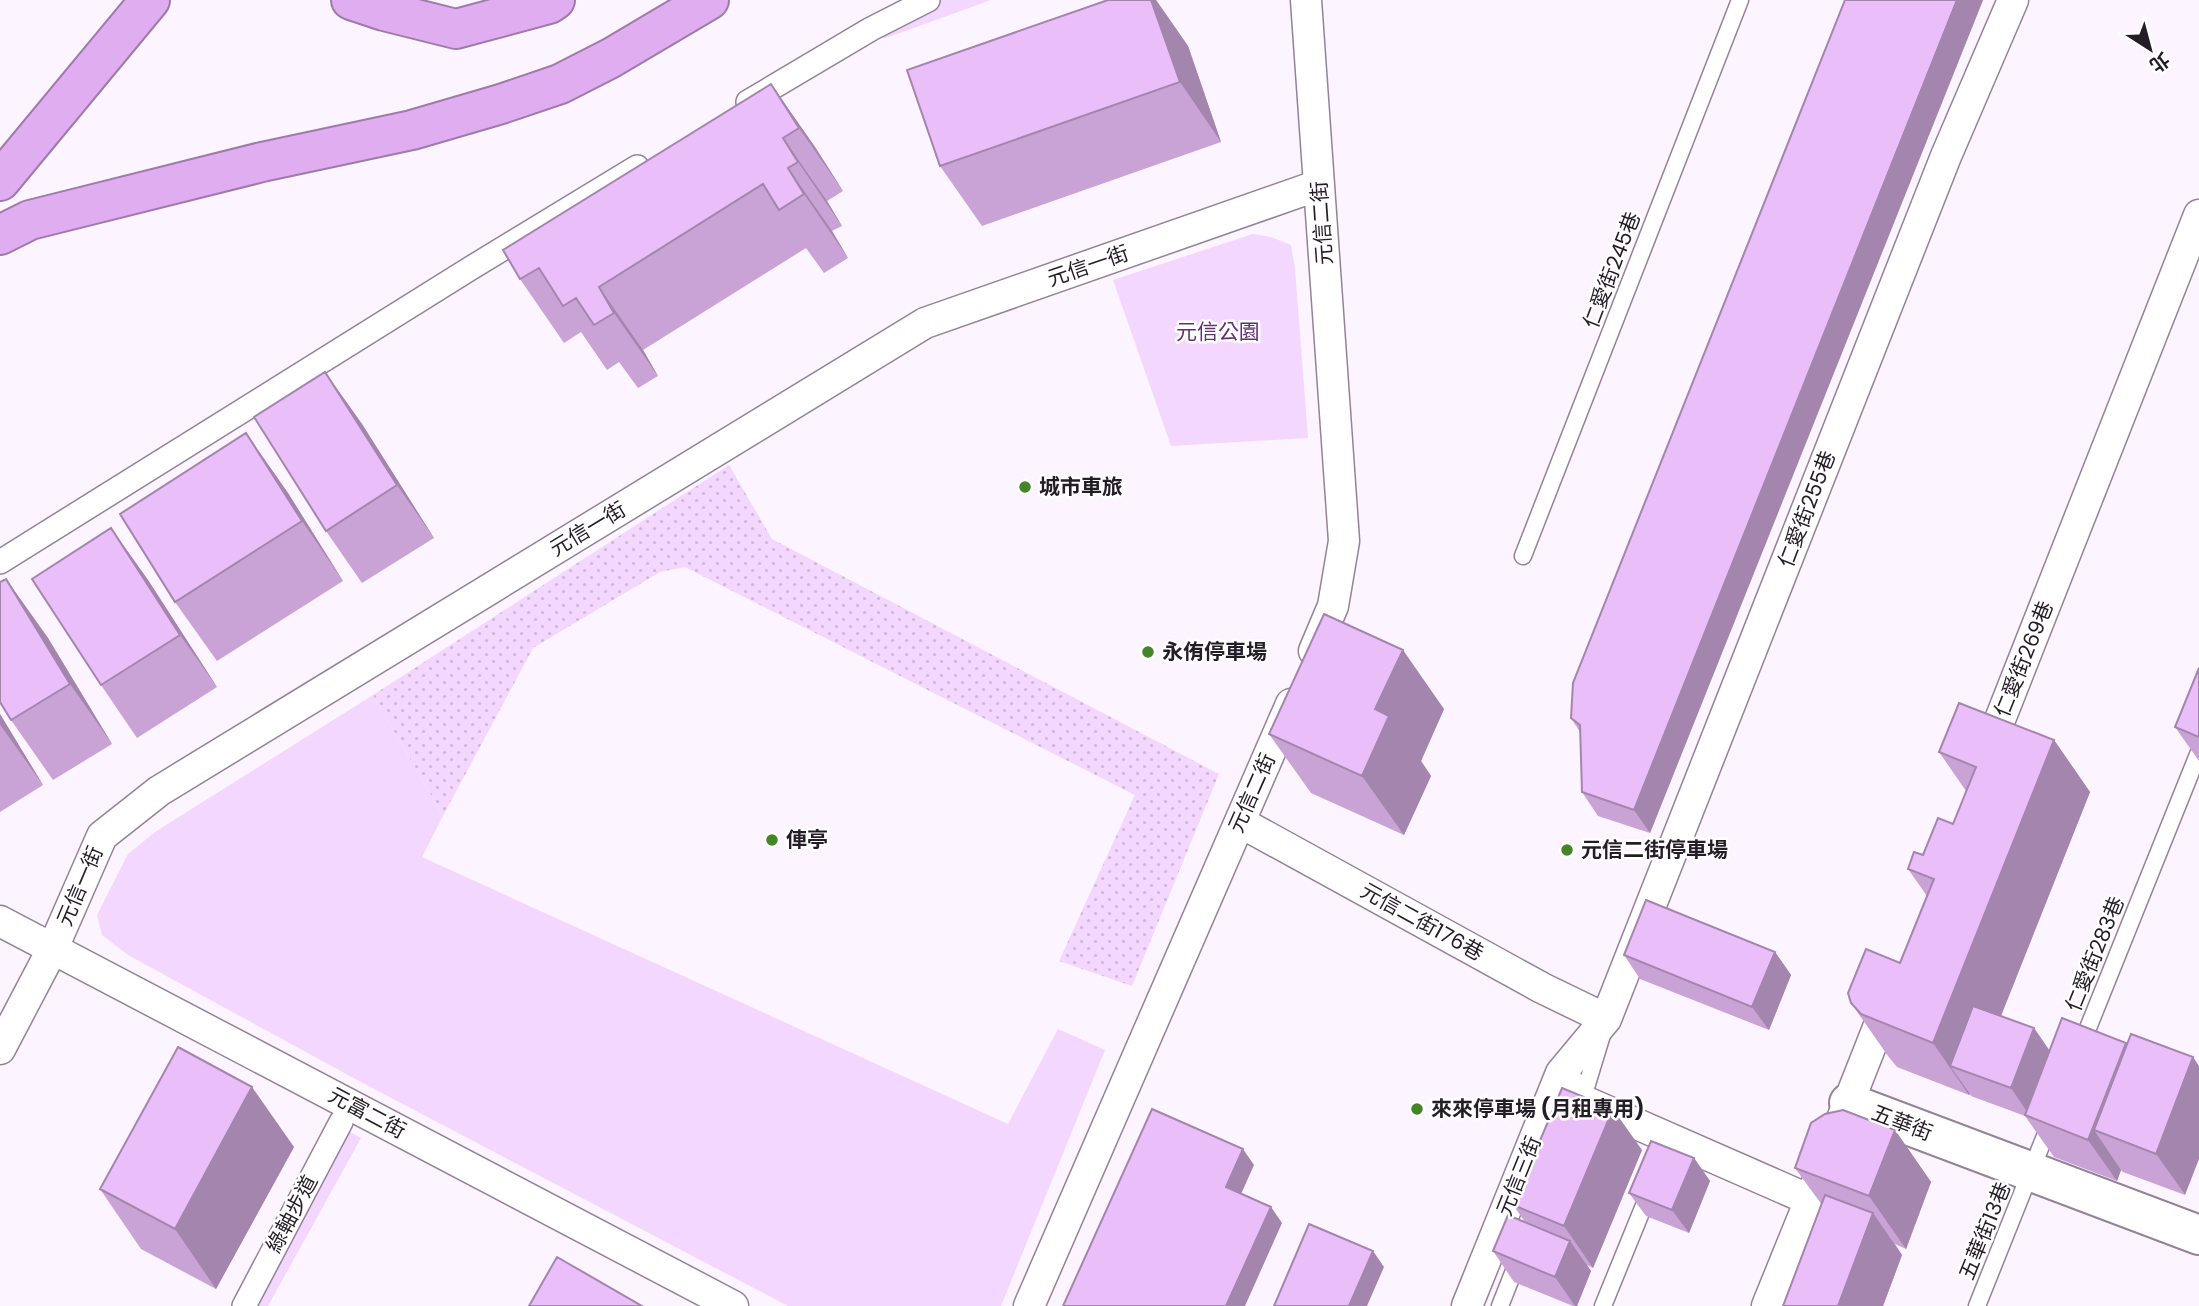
<svg xmlns="http://www.w3.org/2000/svg" width="2199" height="1306" font-family="Poppins,'Noto Sans TC',sans-serif">
  <style>
    .grass { fill: url(#grass-dots) }
    .park { fill: #f4d7fe }
    .lines { fill: none; stroke-linecap: round; stroke-linejoin: round }
    .service-casing { stroke: #94829a; stroke-width: 19 }
    .pedestrian-casing { stroke: #94829a; stroke-width: 26 }
    .minor-casing { stroke: #94829a; stroke-width: 33 }
    .tertiary-casing { stroke: #94829a; stroke-width: 42 }
    .motorway-casing { stroke: #9e7baa; stroke-width: 42 }
    .service { stroke: #fff; stroke-width: 16 }
    .pedestrian { stroke: #fff; stroke-width: 23 }
    .minor { stroke: #fff; stroke-width: 30 }
    .tertiary { stroke: #fff; stroke-width: 38 }
    .motorway { stroke: #e0aef0; stroke-width: 38 }
    .wall { fill: #c9a3d5 }
    .shaded-wall { fill: #a485ae }
    .building { fill: #eabef8; stroke: #a485ae; stroke-width: 2 }
    .poi-dot { fill: #448527; stroke: #fff; stroke-width: 2.5 }
    .labels { text-anchor: middle; stroke-width: 5; stroke-linejoin: round; paint-order: stroke }
    .street-label { font-size: 21px; fill: #241d27; stroke: #fff }
    .park-label { font-size: 21px; fill: #632f73; stroke: #fff }
    .poi-label { font-size: 21px; font-weight: bold; fill: #241d27; stroke: #fff; text-anchor: start }
  </style>
  <defs>
    <pattern id="grass-dots" width="8" height="8" patternUnits="userSpaceOnUse" patternTransform="scale(1.75)"><rect width="8" height="8" fill="#f4d7fe"/><path d="M2 2h.1M6 6h.1" fill="none" stroke="#d1b8da" stroke-width="1.8" stroke-linecap="round"/></pattern>
  </defs>
  <rect width="100%" height="100%" fill="#fcf4fe"/>
  <path class="grass" d="M729,465L772,539L1219,774L1132,986L1059,961L1135,795L685,567L660,572L533,648L443,816L373,695Z"/>
  <path class="park" d="M905,0H991L883,39Z
    M1253,234L1271,237L1291,245L1295,269L1308,438L1171,446L1113,280Z
    M373,695L443,816L422,857L1008,1124L1058,1029L1105,1050L1001,1306H788L359,1081L128,955L102,935L97,915L128,854L155,832Z
    M330,1121L361,1138L268,1306H232Z"/>
  <g class="lines">
    <g class="service-casing">
      <path id="service" d="M1523,556L1740,0
        M2080,1048L2199,752
        M1581,1104L1602,1035
        M1500,1306L1519,1258
        M1603,1306L1649,1193
        M1977,1306L2051,1121"/>
    </g>
    <g class="pedestrian-casing">
      <path id="pedestrian" d="M748,102L871,29L928,0
        M0,562L471,268L637,167
        M244,1306L341,1122"/>
    </g>
    <g class="minor-casing">
      <path id="minor" d="M1306,0L1344,541L1333,606L1314,651
        M1986,755L2199,215
        M1240,822L1542,988L1606,1019
        M0,921L733,1306
        M0,1049L53,948L102,836L159,791L925,323L1319,185
        M1561,1073L1582,1100L1810,1200L1889,1000
        M1029,1306L1291,704
        M1467,1306L1561,1073L1606,1019L1946,156L2013,0
        M1767,1306L1810,1200"/>
    </g>
    <g class="tertiary-casing">
      <path id="tertiary" d="M1849,1103L2199,1235"/>
    </g>
    <g class="motorway-casing">
      <path id="motorway" d="M351,0L384,11L456,29L549,4L555,0
        M0,181L150,0
        M0,235L30,220L262,162L412,130L501,104L560,84L611,58L709,0"/>
    </g>
    <use href="#service" class="service"/>
    <use href="#pedestrian" class="pedestrian"/>
    <use href="#minor" class="minor"/>
    <use href="#tertiary" class="tertiary"/>
    <use href="#motorway" class="motorway"/>
  </g>
  <path class="wall" d="M1108,0H1156L1188,46L1221,142L982,226L940,166Z
    M1845,0H1983L1650,833L1598,816L1582,792L1580,732L1571,718Z
    M771,84L815,147L843,191L827,201L842,226L832,231L848,258L824,273L806,248L643,350L658,376L638,388L619,362L607,370L581,332L564,343L520,279Z
    M325,372L362,424L434,538L362,583L326,531Z
    M246,433L288,493L343,581L217,661L175,602Z
    M111,528L148,580L217,687L137,738L101,685Z
    M6,579L48,638L112,744L53,780L11,720Z
    M2199,668V761L2175,727Z
    M1444,709L1421,761L1431,776L1404,835L1311,793L1269,734Z
    M0,714L43,785L0,812Z
    M2054,740L2090,792L2001,1016L2034,1028L2050,1051L2062,1018L2185,1195L2123,1172L2121,1170L2117,1181L2054,1157L2025,1116L1971,1096L1970,1094L1969,1095L1897,1067L1888,1056L1851,1003L1900,963L1927,896L1908,869L1953,824L1966,791L1939,752Z
    M1775,952L1791,975L1769,1030L1640,979L1624,955Z
    M1895,1130L1931,1182L1906,1249L1895,1244L1902,1255L1883,1306H1783L1822,1205L1795,1168Z
    M294,1147L216,1289L141,1249L100,1189Z
    M1642,1150L1593,1268L1587,1265L1591,1271L1577,1306H1573L1514,1282L1493,1251L1525,1222L1513,1205Z
    M1694,1158L1710,1181L1689,1233L1646,1216L1629,1193Z"/>
  <path class="shaded-wall" d="M1151,0H1156L1188,46L1221,142L1180,82Z
    M1957,0H1983L1650,833L1634,810Z
    M771,84L815,147L843,191L799,128Z
    M783,138L827,201L842,226L798,162Z
    M788,168L832,231L848,258L804,194Z
    M599,287L643,350L658,376L614,313Z
    M325,372L362,424L434,538L397,485Z
    M246,433L288,493L343,581L302,521Z
    M111,528L148,580L217,687L180,635Z
    M6,579L48,638L112,744L70,684Z
    M1403,650L1444,709L1421,761L1431,776L1404,835L1362,776L1375,709Z
    M0,714L43,785L1,726L0,724Z
    M2054,740L2090,792L1977,1076L1950,1066L1970,1094L1969,1095L1933,1043Z
    M1775,952L1791,975L1769,1030L1752,1007Z
    M2034,1028L2055,1059L2032,1119L2011,1088Z
    M2126,1043L2155,1084L2094,1130L2121,1170L2117,1181L2088,1140Z
    M2193,1057L2199,1066V1159L2185,1195L2156,1154Z
    M252,1087L294,1147L216,1289L175,1229Z
    M1613,1109L1642,1150L1593,1268L1564,1226Z
    M1895,1130L1931,1182L1906,1249L1869,1196Z
    M1243,1149L1254,1165L1237,1203L1226,1187Z
    M1694,1158L1710,1181L1689,1233L1672,1210Z
    M1271,1207L1282,1223L1245,1306H1226Z
    M1873,1213L1902,1255L1883,1306H1838Z
    M1570,1241L1591,1271L1577,1306H1575L1555,1277Z
    M1373,1251L1384,1267L1367,1306H1349Z"/>
  <path class="building" d="M1108,0H1151L1180,82L940,166L907,70Z
    M1845,0H1957L1634,810L1582,792L1580,725L1571,718L1573,683Z
    M771,84L799,128L783,138L798,162L788,168L804,194L779,210L763,184L599,287L614,313L594,325L576,298L563,306L539,268L520,279L503,250Z
    M325,372L397,485L326,531L254,417Z
    M246,433L302,521L175,602L120,514Z
    M111,528L180,635L101,685L32,579Z
    M6,579L70,684L11,720L0,702V582Z
    M1324,614L1403,650L1375,709L1389,716L1362,776L1269,734Z
    M2199,668V737L2175,727Z
    M1959,703L2054,740L1933,1043L1861,1014L1851,1003L1848,993L1866,949L1900,963L1934,879L1908,869L1914,852L1923,855L1938,818L1953,824L1976,767L1939,752Z
    M1646,900L1775,952L1752,1007L1624,955Z
    M1973,1006L2034,1028L2011,1088L1950,1066Z
    M2062,1018L2126,1043L2088,1140L2025,1115Z
    M2131,1034L2193,1057L2156,1154L2094,1130Z
    M178,1047L252,1087L175,1229L100,1189Z
    M1562,1088L1613,1109L1564,1226L1513,1205Z
    M1152,1109L1243,1149L1226,1187L1271,1207L1226,1306H1063Z
    M1843,1110L1895,1130L1869,1196L1795,1168L1811,1123L1825,1114Z
    M1651,1141L1694,1158L1672,1210L1629,1193Z
    M1825,1195L1873,1213L1838,1306H1783Z
    M1508,1215L1570,1241L1555,1277L1493,1251Z
    M1309,1224L1373,1251L1349,1306H1274Z
    M557,1257L642,1306H529Z"/>
  <g class="poi-dot">
    <circle cx="1025" cy="487" r="7"/>
    <circle cx="1148" cy="652" r="7"/>
    <circle cx="772" cy="840" r="7"/>
    <circle cx="1567" cy="850" r="7"/>
    <circle cx="1417" cy="1109" r="7"/>
  </g>
  <g class="labels">
    <g class="street-label">
      <text transform="translate(1322 223) rotate(-94)" y="7">元信二街</text>
      <text transform="translate(1088 266) rotate(-19)" y="7">元信一街</text>
      <text transform="translate(1612 270) rotate(-69)" y="7">仁愛街245巷</text>
      <text transform="translate(1807 509) rotate(-69)" y="7">仁愛街255巷</text>
      <text transform="translate(588 529) rotate(-31)" y="7">元信一街</text>
      <text transform="translate(2024 659) rotate(-68)" y="7">仁愛街269巷</text>
      <text transform="translate(1252 793) rotate(-66)" y="7">元信二街</text>
      <text transform="translate(80 886) rotate(-67)" y="7">元信一街</text>
      <text transform="translate(1422 922) rotate(29)" y="7">元信二街176巷</text>
      <text transform="translate(2095 954) rotate(-68)" y="7">仁愛街283巷</text>
      <text transform="translate(367 1113) rotate(28)" y="7">元富二街</text>
      <text transform="translate(1902 1123) rotate(21)" y="7">五華街</text>
      <text transform="translate(1519 1176) rotate(-68)" y="7">元信三街</text>
      <text transform="translate(292 1214) rotate(-62)" y="7">綠軸步道</text>
      <text transform="translate(1985 1231) rotate(-68)" y="7">五華街13巷</text>
    </g>
    <g class="park-label">
      <text x="1218" y="339">元信公園</text>
    </g>
    <g class="poi-label">
      <text x="1039" y="494">城市車旅</text>
      <text x="1162" y="659">永侑停車場</text>
      <text x="786" y="847">俥亭</text>
      <text x="1581" y="857">元信二街停車場</text>
      <text x="1431" y="1116">來來停車場 (月租專用)</text>
    </g>
  </g>
  <g transform="translate(2150 49) rotate(144)" stroke="#ffffff" stroke-width="5" paint-order="stroke">
  <path d="M0-5L12 26L0 18L-12 26Z" fill="#241d27"/>
  <text y="-10" font-size="19" font-weight="bold" text-anchor="middle" fill="#241d27">北</text>
  </g>
</svg>
